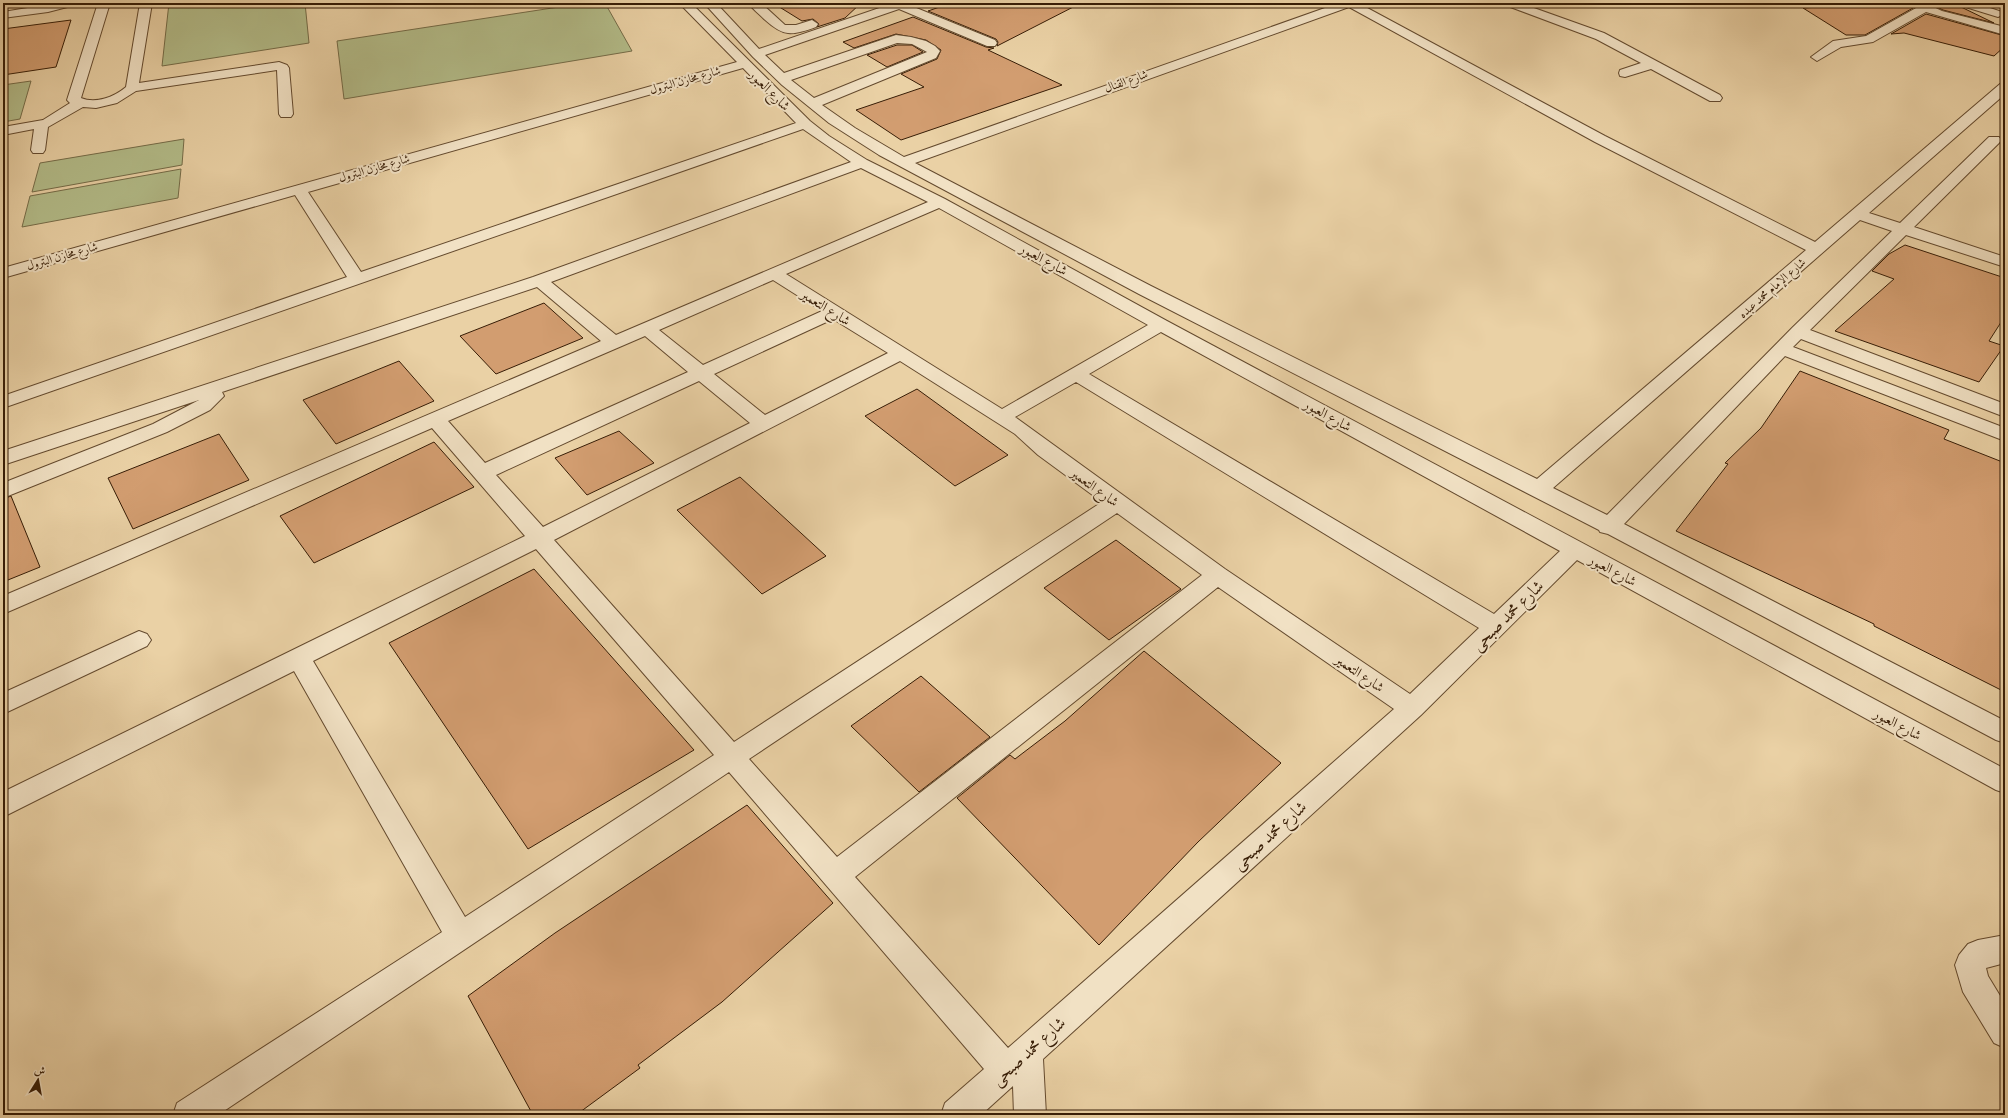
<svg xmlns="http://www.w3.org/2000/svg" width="2008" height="1118" font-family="Alegreya,Amiri,serif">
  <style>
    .green { fill: #b3bc89; stroke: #756c48 }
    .building { fill: #d29d70; stroke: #371d06 }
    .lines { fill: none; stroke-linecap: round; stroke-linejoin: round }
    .minor-casing { stroke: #644a2e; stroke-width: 2 }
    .minor { fill: #f1e1c4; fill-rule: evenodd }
    .labels { text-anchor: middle; stroke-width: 4; stroke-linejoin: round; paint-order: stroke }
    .far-street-label { font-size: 12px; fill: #371d06; stroke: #f1e1c4 }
    .street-label { font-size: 14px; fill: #371d06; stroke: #f1e1c4 }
    .near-street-label { font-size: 17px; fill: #371d06; stroke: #f1e1c4 }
  </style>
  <rect width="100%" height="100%" fill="#ead1a5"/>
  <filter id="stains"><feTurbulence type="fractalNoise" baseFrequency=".005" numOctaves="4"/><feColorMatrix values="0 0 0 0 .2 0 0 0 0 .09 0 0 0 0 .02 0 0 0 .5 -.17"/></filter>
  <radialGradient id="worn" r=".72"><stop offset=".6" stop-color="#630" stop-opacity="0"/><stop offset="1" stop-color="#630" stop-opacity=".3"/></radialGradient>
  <path class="green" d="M169,3H305L309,43L162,66Z
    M585,3H605L632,51L344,99L337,41Z
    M31,81L20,119L3,122V85Z
    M184,139L182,165L32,192L40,163Z
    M181,169L178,198L22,227L30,196Z"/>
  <path class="building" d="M773,3H861L845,18L817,27L819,24L813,19L802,21Z
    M951,3H1081L997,46L998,42L996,39L928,11Z
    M1885,3H1908L1913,8L1865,35H1846L1803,8Z
    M1929,3H1956L1959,6L1994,23L1943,10Z
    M1926,14L2005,36V46L1994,56L1904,33L1891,34Z
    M913,17L986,47L994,48L988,50L1062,85L901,140L856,110L924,87L901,74L937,59L941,50L926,40L896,34L854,48L843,42Z
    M71,20L56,67L3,75V29Z
    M897,45H912L923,52L887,67L867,55Z
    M1905,245L2005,278V316L1989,341L2004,346L1979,382L1835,331L1894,279L1872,271L1889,254Z
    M544,303L583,338L496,374L460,336Z
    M399,361L434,401L336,444L303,400Z
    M1800,371L1949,430L1944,439L2005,463V692L1874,626V624L1676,531L1728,464L1725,463L1761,428Z
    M917,389L1008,455L955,486L865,416Z
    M619,431L654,463L587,495L555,458Z
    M219,434L249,480L133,529L108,478Z
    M434,442L474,487L314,563L280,516Z
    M740,477L826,556L762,594L677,510Z
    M11,496L40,567L3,582V499Z
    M1116,540L1181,589L1109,640L1044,588Z
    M534,569L694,750L528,849L389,643Z
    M1144,651L1281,763L1198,842L1099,945L957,798L1010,755L1015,759L1065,721Z
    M921,676L990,737L919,792L851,726Z
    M747,805L833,903L722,1002L638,1065L640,1068L576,1115H533L468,996L555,933Z"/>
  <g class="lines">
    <g class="minor-casing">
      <path id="minor" d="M58,3H77L75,5L48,12L3,18V12Z
        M98,3H110L81,98C96,104 114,97 126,87L140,3H152L139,83L279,62L287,65L289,68L293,114L291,117H281L279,114L277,70L136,91L117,103L96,108L83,107L48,127L45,150L43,153H33L31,150L34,129L3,135V127L43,120L70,103L67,100Z
        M679,3H691L810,121L829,136L867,160L945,199L1167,321L2005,769V793L1996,790L1577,560L1421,715L1043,1059L1046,1115H1014L1013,1086L981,1115H941L945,1103L984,1069L729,772L218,1115H173L177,1103L442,932L294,671L3,817V792L525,536L432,428L3,614V596L601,341L537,287L222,392L224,396L210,410L167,432L3,498V483L153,424L199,400L3,465V451L533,277L851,162L803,129L3,408V396L347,277L295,195L3,278V268L737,62ZM743,68L796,123L361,272L308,192ZM861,168L928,202L616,335L551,282ZM939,208L1148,325L1002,409L786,274ZM773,280L822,311L703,365L659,330ZM833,319L888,353L765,415L714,374ZM1161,332L1560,551L1494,614L1089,374ZM645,336L688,372L485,463L448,421ZM900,361L1015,434L1038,455L1102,502L734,742L554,540ZM699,381L750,423L543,527L496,475ZM1076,382L1479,628L1410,694L1225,569L1015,417ZM1117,513L1202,575L837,857L749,759ZM536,549L714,755L465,917L313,661ZM1218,587L1394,709L1008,1048L855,877Z
        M704,3H716L759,49L894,3H911L909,5L995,40L997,43L995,46H987L899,9L765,55L784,73L896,35L911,37L926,41L935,46L940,51L936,58L822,105L855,128L904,157L1339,3H1358L1605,136L1815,242L2000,84L2005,83V94L1869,213L1900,223L1989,137H1999L2001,140L1999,143L1914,227L2005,257V267L1906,235L1810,330L2005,404V417L1801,339L1793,347L2005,428V441L1785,356L1624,524L2005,721V743L1996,740L1608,534L1600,532L1599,530L1139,294L879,155L829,123L782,85L753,57ZM1349,7L1595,142L1806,250L1537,479L1151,286L915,163ZM897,43L912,44L927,52L814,98L791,80ZM1860,220L1892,231L1792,328L1607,515L1553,488Z
        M748,3H761L785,25H796L812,20L818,24L816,27C791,36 784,37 764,19C759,14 753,9 748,3Z
        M1093,3H1106L1100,6Z
        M1503,3H1520L1604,33L1720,95L1722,98L1720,101H1710L1651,69L1625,77L1620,76L1619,73L1620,70L1641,63L1596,39L1505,5Z
        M1909,3H1925L1942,11L2005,27V35L1926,12L1873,42L1841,47L1817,61L1811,57L1833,41L1866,36L1916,8Z
        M1957,3H1975L2002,12L2004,14L1998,17L1959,5Z
        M139,631L147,634L151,640L147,646L3,714V693Z
        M2005,935V963L1986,968L1988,976L2005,1004V1048L1994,1043L1963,992L1955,965L1959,955L1968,944L1978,940Z"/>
    </g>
    <use href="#minor" class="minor"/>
  </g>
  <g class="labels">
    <g class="far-street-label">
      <text transform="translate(685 80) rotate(-16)" y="4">شارع مخازن البترول</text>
      <text transform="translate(1126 81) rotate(-20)" y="4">شارع القنال</text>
      <text transform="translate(374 168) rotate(-16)" y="4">شارع مخازن البترول</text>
      <text transform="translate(62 256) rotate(-16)" y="4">شارع مخازن البترول</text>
      <text transform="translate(1772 288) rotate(-41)" y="4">شارع الإمام محمد عبده</text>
    </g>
    <g class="street-label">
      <text transform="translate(770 90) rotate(45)" y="5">شارع العبور</text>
      <text transform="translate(1044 259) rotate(29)" y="5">شارع العبور</text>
      <text transform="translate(826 307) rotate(32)" y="5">شارع التعمير</text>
      <text transform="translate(1328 415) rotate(29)" y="5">شارع العبور</text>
      <text transform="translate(1095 487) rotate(36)" y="5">شارع التعمير</text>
      <text transform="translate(1613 570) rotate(28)" y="5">شارع العبور</text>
      <text transform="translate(1360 673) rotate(34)" y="5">شارع التعمير</text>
      <text transform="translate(1898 724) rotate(28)" y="5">شارع العبور</text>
    </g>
    <g class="near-street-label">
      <text transform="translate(1507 615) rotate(-44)" y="6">شارع محمد صبحى</text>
      <text transform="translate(1269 835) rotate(-42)" y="6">شارع محمد صبحى</text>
      <text transform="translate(1028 1051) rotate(-42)" y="6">شارع محمد صبحى</text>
    </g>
  </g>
  <rect width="2008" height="1118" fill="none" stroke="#ead1a5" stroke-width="16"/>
  <rect x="4" y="4" width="2000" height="1110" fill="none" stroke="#371d06" stroke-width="2"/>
  <rect x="8" y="8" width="1992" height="1102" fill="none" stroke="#371d06"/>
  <g transform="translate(38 1080) rotate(11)" stroke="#f1e1c4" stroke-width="3" paint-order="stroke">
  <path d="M0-3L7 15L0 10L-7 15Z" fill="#371d06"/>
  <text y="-6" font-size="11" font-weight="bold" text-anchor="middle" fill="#371d06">ش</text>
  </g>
  <rect width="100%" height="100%" filter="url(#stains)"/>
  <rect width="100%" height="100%" fill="url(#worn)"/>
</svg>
